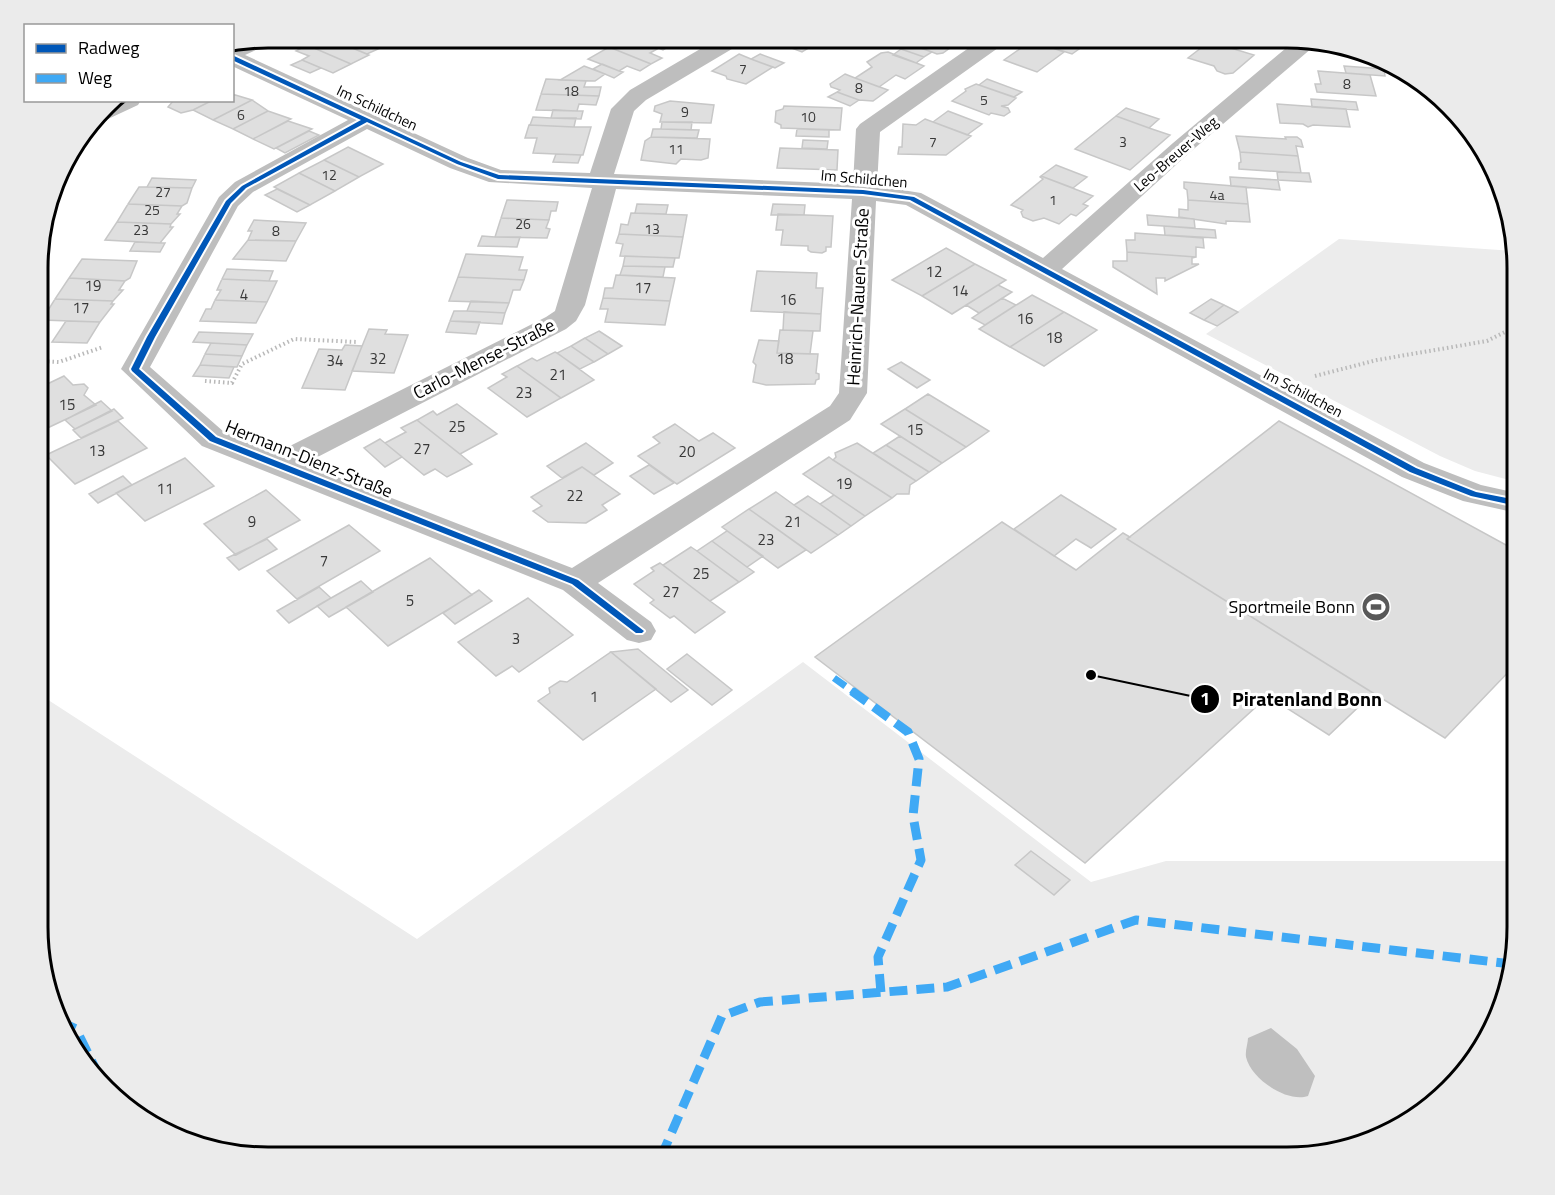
<svg xmlns="http://www.w3.org/2000/svg" width="1555" height="1195" font-family="'Titillium Web',sans-serif">
  <style>
    .green { fill: #ececec }
    .water { fill: #bfbfbf }
    .building { fill: #dfdfdf; stroke: #c7c7c7; stroke-width: 1.5 }
    .lines { fill: none; stroke-linecap: round; stroke-linejoin: round }
    .path { stroke: #b9b9b9; stroke-width: 4; stroke-dasharray: 1.5 3; stroke-linecap: butt }
    .minor { fill: #bebebe; fill-rule: evenodd }
    .quiet-far1 { stroke: #3fa9f5; stroke-width: 7; stroke-dasharray: 14 7; stroke-linecap: butt }
    .quiet { stroke: #3fa9f5; stroke-width: 9; stroke-dasharray: 18 9; stroke-linecap: butt }
    .cycleway-casing { stroke: #fff; stroke-width: 4 }
    .cycleway { fill: #0057b8; fill-rule: evenodd }
    .labels { text-anchor: middle; stroke-width: 6; stroke-linejoin: round; paint-order: stroke }
    .far-number-label { font-size: 14px; fill: #383838 }
    .far-street-label { font-size: 15px; fill: #000; stroke: #fff }
    .number-label { font-size: 15px; fill: #383838 }
    .street-label { font-size: 18px; fill: #000; stroke: #fff }
    .poi-label { font-size: 18px; fill: #000; stroke: #fff; text-anchor: end }
    .rim { fill: none; stroke: #000; stroke-width: 3 }
    .leader { fill: none; stroke: #000; stroke-width: 2 }
    .callout-dot { fill: #000; stroke: #fff; stroke-width: 2 }
    .mark-label { font-size: 18px; text-anchor: middle; font-weight: bold; fill: #fff }
    .callout-label { font-size: 20px; text-anchor: middle; font-weight: bold; fill: #000; stroke: #fff; stroke-width: 6; stroke-linejoin: round; paint-order: stroke }
  </style>
  <rect width="100%" height="100%" fill="#fff"/>
  <path class="green" d="M1339,239L1514,251L1517,267V482L1475,471L1440,456L1206,334Z
    M803,662L1091,882L1166,861H1517V943L1500,1015L1461,1079L1389,1134L1287,1157H253L180,1140L116,1101L61,1029L38,943L39,694L417,939Z"/>
  <path class="water" d="M1271,1028L1297,1049L1315,1076L1308,1096C1287,1103 1251,1079 1246,1057C1245,1051 1248,1043 1248,1038Z"/>
  <path class="building" d="M347,38H351L378,49L367,54L338,42Z
    M384,38H410L393,46L380,40Z
    M626,38L659,48L650,53L662,58L651,64L609,47Z
    M648,38H656L673,44L663,50L641,41Z
    M765,38H825L802,52Z
    M903,38H945L958,42L943,53L937,54L906,42L909,40Z
    M1047,38H1075L1066,45Z
    M1200,38H1233L1224,46Z
    M319,39L332,45L338,42L369,55L351,64L307,45Z
    M1031,41L1047,46L1064,52L1037,72L1004,60Z
    M1055,41L1066,45L1079,49L1072,54L1047,46Z
    M1210,41L1224,46L1254,55L1233,73L1225,74L1217,71L1214,66L1188,58Z
    M909,44L932,52L924,57L901,49Z
    M307,45L351,64L333,73L302,60L309,56L296,51Z
    M609,47L651,64L640,71L627,66L619,71L588,59Z
    M901,49L924,57L916,63L893,55Z
    M1350,49L1375,55L1387,62L1357,60L1352,58Z
    M888,52L924,66L905,79L896,75L879,87L855,78L872,67L867,62L881,53Z
    M739,54L751,59L773,67L746,84L727,79L726,76L712,71Z
    M760,54L784,63L775,68L751,59Z
    M302,60L321,68L310,73L291,65Z
    M602,64L619,71L623,72L614,78L593,69Z
    M584,66L605,74L595,81L560,80Z
    M1344,66L1384,69L1385,76L1346,73Z
    M1318,71L1370,75L1376,96L1317,92L1315,84H1321Z
    M845,74L855,78L888,90L873,101L859,100L837,92L840,90L831,87L830,84Z
    M546,79L586,81L584,87H601L599,96L541,94Z
    M987,79L1022,92L1014,97L979,85Z
    M976,84L1016,98L1008,105L1001,106L1008,108L1010,112L1004,116L991,113L989,115L952,101L966,91L965,89Z
    M837,92L859,100L850,106L828,97Z
    M232,94L252,100L213,120L193,110L213,100H232Z
    M541,94L599,96L596,105L579,104L577,111L536,110Z
    M1311,99L1356,102L1358,110L1312,107Z
    M213,100L193,110L181,113L168,107L174,100Z
    M252,100L268,111L233,129L213,120Z
    M670,101L714,105L711,123L660,122L662,114L654,111L655,106Z
    M1277,104L1346,109L1350,127L1313,125L1308,127L1303,124L1280,123Z
    M784,106L842,108L840,130L781,128V125L775,122L776,111L783,109Z
    M1126,108L1159,119L1149,128L1116,116Z
    M553,110L577,111H583L581,119L551,118Z
    M268,111L291,119L253,139L233,129Z
    M948,111L982,124L967,135L933,122Z
    M1116,116L1149,128L1170,135L1130,170L1075,149Z
    M533,117L551,118H576L574,127L530,125Z
    M925,119L933,122L971,136L946,155L898,154L899,147H902L903,124L916,125Z
    M288,121L312,129L274,149L253,139Z
    M662,122H692L691,130L661,129Z
    M529,125L574,127H591L583,155L556,154L533,153L537,138H525Z
    M653,129H661L699,130L697,138L651,137Z
    M797,129L829,130V137L796,136Z
    M309,131L319,135L285,153L276,148Z
    M1236,136L1286,139L1285,137H1297L1301,140L1303,147L1296,146L1298,156L1240,152Z
    M651,137L710,139L708,158L701,160L681,159L676,164L641,160L645,141Z
    M803,140L828,141L827,149L802,148Z
    M348,147L383,164L359,177L324,160Z
    M780,148L838,150L837,170L777,168Z
    M1240,152L1298,156L1301,173L1239,169V163L1241,162Z
    M556,154L581,155L578,163L553,162Z
    M324,160L359,177L335,191L299,173Z
    M1056,165L1087,177L1073,188L1041,176Z
    M1277,172L1309,173L1311,182L1278,180Z
    M299,173L335,191L310,205L274,187Z
    M1041,176L1093,196L1083,204L1088,206L1076,216L1071,214L1059,224L1044,218L1033,221L1023,217L1021,212L1023,210L1011,205L1043,179L1040,177Z
    M1230,177L1278,180L1280,190L1231,186Z
    M152,178L196,180L192,188L147,187Z
    M1184,182L1246,187L1248,204L1188,200L1187,190L1184,188Z
    M139,187H147L192,188L187,203L182,206L128,204Z
    M277,189L310,205L297,212L265,195Z
    M507,200L558,202L556,211H551L549,220L501,218Z
    M1188,200L1248,204L1250,222L1226,221V224L1179,217V209L1188,210Z
    M128,204L182,206L177,214H180L171,224L117,222Z
    M637,204L668,205L666,214L635,213Z
    M773,204L805,205L804,215H771Z
    M631,213L687,215L683,237L619,234L621,224L628,225Z
    M778,214L833,216L831,247H826V251L822,253L811,252L808,250V246L781,245L783,230H776Z
    M1147,215L1194,219L1195,228L1148,225Z
    M501,218L549,220L546,228L550,229L547,238L495,237Z
    M254,220L306,223L296,241L248,240L252,231H248Z
    M117,222L171,224L170,227H173L160,243L105,240Z
    M1164,226L1215,230L1216,238L1165,235Z
    M1135,233L1203,238L1204,248L1196,247V257L1127,252L1126,240H1135Z
    M619,234L683,237L679,258L620,256L623,244L616,243Z
    M482,236L495,237H520L517,247L478,246Z
    M248,240L296,241L286,261L233,259Z
    M135,242L160,243H165L160,252L130,251Z
    M946,248L975,264L922,296L892,280Z
    M1127,252L1196,257L1192,258V264H1199L1165,281V278H1156L1157,294L1113,267V261H1127Z
    M466,254L523,257L519,270H527L524,280L458,277Z
    M625,256L675,258L673,267L623,266Z
    M82,259L137,261L130,278L125,281L69,278Z
    M975,264L1006,280L952,314L922,296Z
    M623,266L665,267L663,277L620,275Z
    M227,269L273,271L269,281L222,279Z
    M757,271L817,273L816,288H823L821,314L751,311Z
    M616,275L675,278L670,301L603,298L605,288H613Z
    M458,277L524,280L520,290H513L509,303L449,301Z
    M69,278L125,281L119,290H123L113,301L55,299Z
    M222,279L269,281H277L267,302L215,300L221,290H217Z
    M998,285L1012,292L979,313L966,305Z
    M1032,295L1064,312L1010,347L979,329Z
    M603,298L670,301L665,325L605,322L608,309H600Z
    M1002,298L1016,305L985,325L972,318Z
    M55,299L113,301L111,304H114L100,322L42,320Z
    M1211,299L1224,305L1204,320L1190,313Z
    M215,300L267,302L256,323L200,321L206,309H211Z
    M471,301L509,303L505,313L467,311Z
    M1224,305L1238,312L1217,326L1204,320Z
    M454,311H467L505,313L502,324L450,321Z
    M784,312L821,314L820,331L783,330Z
    M1064,312L1097,330L1044,366L1010,347Z
    M66,321L100,322L87,343L52,342Z
    M450,321L480,322L476,334L446,332Z
    M369,329L387,330L385,334L408,335L394,373L352,371Z
    M780,330L813,331L810,354L777,353Z
    M599,331L622,346L608,354L585,338Z
    M199,332L253,334L247,345L193,342Z
    M585,338L608,354L594,362L571,346Z
    M759,340L779,341L777,353L818,354L816,373L819,374V379L816,380L815,384L766,385L753,382L756,365L753,362Z
    M211,343L247,345L242,356L205,354Z
    M345,345L362,346L345,390L302,388L319,349L342,350Z
    M571,346L594,362L580,369L557,353Z
    M555,352L557,353L594,380L561,398L517,366L532,358L537,361Z
    M205,354L242,356L237,367L200,365Z
    M901,362L930,380L917,388L888,369Z
    M200,365L234,367L229,378L193,376Z
    M517,366L561,398L527,417L488,388L507,377L502,374Z
    M64,376L73,385L84,384L88,388L84,395L96,405L39,432V385L41,387Z
    M928,394L989,431L966,447L905,409Z
    M101,401L112,411L75,429L65,420Z
    M457,404L497,434L460,454L417,420L433,411L437,415Z
    M114,409L123,418L81,438L73,430Z
    M905,409L966,447L942,463L881,424Z
    M417,420L460,454L472,464L447,477L435,469L424,475L385,443L406,432L401,428Z
    M118,421L147,448L75,484L46,455Z
    M1279,421L1517,551V663L1445,738L1127,539Z
    M675,424L699,441L713,433L735,448L677,484L638,456L660,443L653,437Z
    M900,436L942,463L929,472L886,445Z
    M380,439L385,443L402,457L385,467L364,448Z
    M586,443L613,463L594,475L582,467L562,478L547,466Z
    M857,443L916,481L910,485L909,494H897L892,498L833,460L836,457L835,453Z
    M886,445L929,472L916,481L873,453Z
    M829,457L833,460L892,498L865,516L803,474Z
    M185,458L214,486L145,521L116,493Z
    M649,465L674,483L654,494L630,476Z
    M582,467L620,494L602,505L607,510L586,523L548,522L533,511L542,506L531,497Z
    M123,476L132,485L98,503L89,494Z
    M266,490L300,520L236,555L204,524Z
    M776,492L794,505L838,535L811,553L749,509Z
    M834,495L865,516L851,526L820,504Z
    M1061,495L1116,529L1091,548L1076,539L1054,556L1014,529Z
    M808,496L820,504L851,526L838,535L794,505Z
    M749,509L806,550L778,568L722,527Z
    M1002,522L1076,570L1123,533L1130,537L1127,539L1373,693L1329,735L1268,696L1085,863L815,657Z
    M349,525L380,551L297,599L267,571Z
    M727,531L763,556L747,567L712,541Z
    M267,539L277,549L239,570L227,558Z
    M712,541L747,567L754,572L739,582L697,551Z
    M691,547L697,551L739,582L710,601L663,565Z
    M430,558L472,595L388,646L346,607Z
    M660,563L710,601L725,612L695,633L674,616L670,618L650,603L654,600L634,584L654,571L651,568Z
    M361,581L373,592L329,617L317,606Z
    M319,587L331,598L289,623L277,611Z
    M479,590L492,601L455,624L443,613Z
    M528,598L573,635L519,672L512,666L496,676L458,642Z
    M638,649L688,690L671,702L611,652Z
    M611,652L656,689L583,740L538,701L550,693L549,688L560,681L567,682Z
    M687,654L732,690L712,705L667,669Z
    M1031,851L1070,880L1054,895L1015,865Z"/>
  <g class="lines">
    <path class="path" d="M39,361L59,362L103,347
      M1315,376L1377,360L1487,341L1517,326
      M205,381L232,383L242,364L294,339L357,342"/>
    <path class="minor" d="M274,38L271,43L245,55L468,158L501,170L590,173L611,109L630,90L719,38H745L742,43L646,100L634,111L614,174L853,184L856,129L860,124L983,38H1008L1005,43L880,132L877,186L921,193L1043,258L1173,143L1298,38L1319,42L1189,153L1062,269L1424,463L1481,485L1517,493V513L1463,501L1402,477L906,205L876,201L867,393L850,420L598,583L651,622L656,631L651,640L639,643L627,640L563,590L202,446L121,369L219,197L235,182L348,120L232,66V44ZM367,129L450,168L489,182L592,188L555,311L546,317L276,453L224,432L150,367L238,206L253,192ZM616,189L852,199L839,393L830,406L572,568L304,464L566,329L576,321L585,305Z
      M111,100H141L138,105L108,119L95,120Z"/>
    <path class="quiet-far1" d="M834,678L855,693"/>
    <path class="quiet" d="M852,691L908,732L919,759L913,816L921,860L878,957L881,993
      M59,1021L76,1029L102,1082
      M661,1157L722,1016L760,1002L947,987L1136,920L1512,964"/>
    <g class="cycleway-casing">
      <path id="cycleway" d="M232,55L461,162L499,175L863,190L914,197L1416,468L1476,492L1517,500V506L1471,496L1410,472L910,200L863,194L498,179L457,164L367,122L246,188L231,203L155,337L139,369L216,437L578,580L644,631L642,633H636L572,584L210,441L132,371L131,369L147,337L226,201L242,186L361,120L232,60Z"/>
    </g>
    <use href="#cycleway" class="cycleway"/>
  </g>
  <defs>
    <g id="stadium-disc" transform="scale(1.5)"><circle r="9.5" fill="#595959" stroke="#fff"/><path d="M0-5a6.5 5 0 1 0 0 10a6.5 5 0 1 0 0-10ZM-3.5-1.8h7v3.6h-7Z" fill="#fff"/></g>
  </defs>
  <g fill-rule="evenodd">
    <use href="#stadium-disc" x="1376" y="607"/>
  </g>
  <g class="labels">
    <g class="far-number-label">
      <text x="743" y="74">7</text>
      <text x="1347" y="89">8</text>
      <text x="859" y="93">8</text>
      <text x="571" y="96">18</text>
      <text x="984" y="105">5</text>
      <text x="685" y="117">9</text>
      <text x="241" y="120">6</text>
      <text x="808" y="122">10</text>
      <text x="933" y="147">7</text>
      <text x="1123" y="147">3</text>
      <text x="676" y="154">11</text>
      <text x="329" y="180">12</text>
      <text x="163" y="197">27</text>
      <text x="1217" y="200">4a</text>
      <text x="1053" y="205">1</text>
      <text x="152" y="215">25</text>
      <text x="523" y="229">26</text>
      <text x="652" y="234">13</text>
      <text x="141" y="235">23</text>
      <text x="276" y="236">8</text>
    </g>
    <g class="far-street-label">
      <text transform="translate(377 108) rotate(25)" y="5">Im Schildchen</text>
      <text transform="translate(1176 154) rotate(-41)" y="5">Leo-Breuer-Weg</text>
      <text transform="translate(864 179) rotate(5)" y="5">Im Schildchen</text>
      <text transform="translate(1303 393) rotate(28)" y="5">Im Schildchen</text>
    </g>
    <g class="number-label">
      <text x="934" y="277">12</text>
      <text x="93" y="291">19</text>
      <text x="643" y="293">17</text>
      <text x="960" y="296">14</text>
      <text x="244" y="300">4</text>
      <text x="788" y="305">16</text>
      <text x="81" y="313">17</text>
      <text x="1025" y="324">16</text>
      <text x="1054" y="343">18</text>
      <text x="378" y="364">32</text>
      <text x="785" y="364">18</text>
      <text x="335" y="366">34</text>
      <text x="558" y="380">21</text>
      <text x="524" y="398">23</text>
      <text x="67" y="410">15</text>
      <text x="457" y="432">25</text>
      <text x="915" y="435">15</text>
      <text x="422" y="454">27</text>
      <text x="97" y="456">13</text>
      <text x="687" y="457">20</text>
      <text x="844" y="489">19</text>
      <text x="165" y="494">11</text>
      <text x="575" y="501">22</text>
      <text x="252" y="527">9</text>
      <text x="793" y="527">21</text>
      <text x="766" y="545">23</text>
      <text x="324" y="566">7</text>
      <text x="701" y="579">25</text>
      <text x="671" y="597">27</text>
      <text x="410" y="606">5</text>
      <text x="516" y="644">3</text>
      <text x="594" y="702">1</text>
    </g>
    <g class="street-label">
      <text transform="translate(858 297) rotate(-87)" y="6">Heinrich-Nauen-Straße</text>
      <text transform="translate(484 359) rotate(-27)" y="6">Carlo-Mense-Straße</text>
      <text transform="translate(309 459) rotate(22)" y="6">Hermann-Dienz-Straße</text>
    </g>
    <g class="poi-label">
      <text x="1355" y="613">Sportmeile Bonn</text>
    </g>
  </g>
  <path d="M0 0H1555V1195H0ZM268 48H1287A220 220 0 0 1 1507 268V927A220 220 0 0 1 1287 1147H268A220 220 0 0 1 48 927V268A220 220 0 0 1 268 48Z" fill="#ebebeb" fill-rule="evenodd"/>
  <path class="rim" d="M268 48H1287A220 220 0 0 1 1507 268V927A220 220 0 0 1 1287 1147H268A220 220 0 0 1 48 927V268A220 220 0 0 1 268 48Z"/>
  <path class="leader" d="M1091 675L1205 699"/>
  <g class="callout-dot">
    <circle cx="1091" cy="675" r="6"/>
    <circle cx="1205" cy="699" r="15"/>
  </g>
  <g class="mark-label">
    <text x="1205" y="705">1</text>
  </g>
  <g class="callout-label">
    <text x="1307" y="706">Piratenland Bonn</text>
  </g>
  <rect x="24" y="24" width="210" height="78" fill="#ffffff" stroke="#999999" stroke-width="1.5"/>
  <rect x="36" y="44" width="30" height="9" fill="#0057b8" stroke="#999999" stroke-width="1.5"/>
  <text x="78" y="54" font-size="18" fill="#000000">Radweg</text>
  <rect x="36" y="74" width="30" height="9" fill="#3fa9f5" stroke="#999999" stroke-width="1.5"/>
  <text x="78" y="84" font-size="18" fill="#000000">Weg</text>
</svg>
